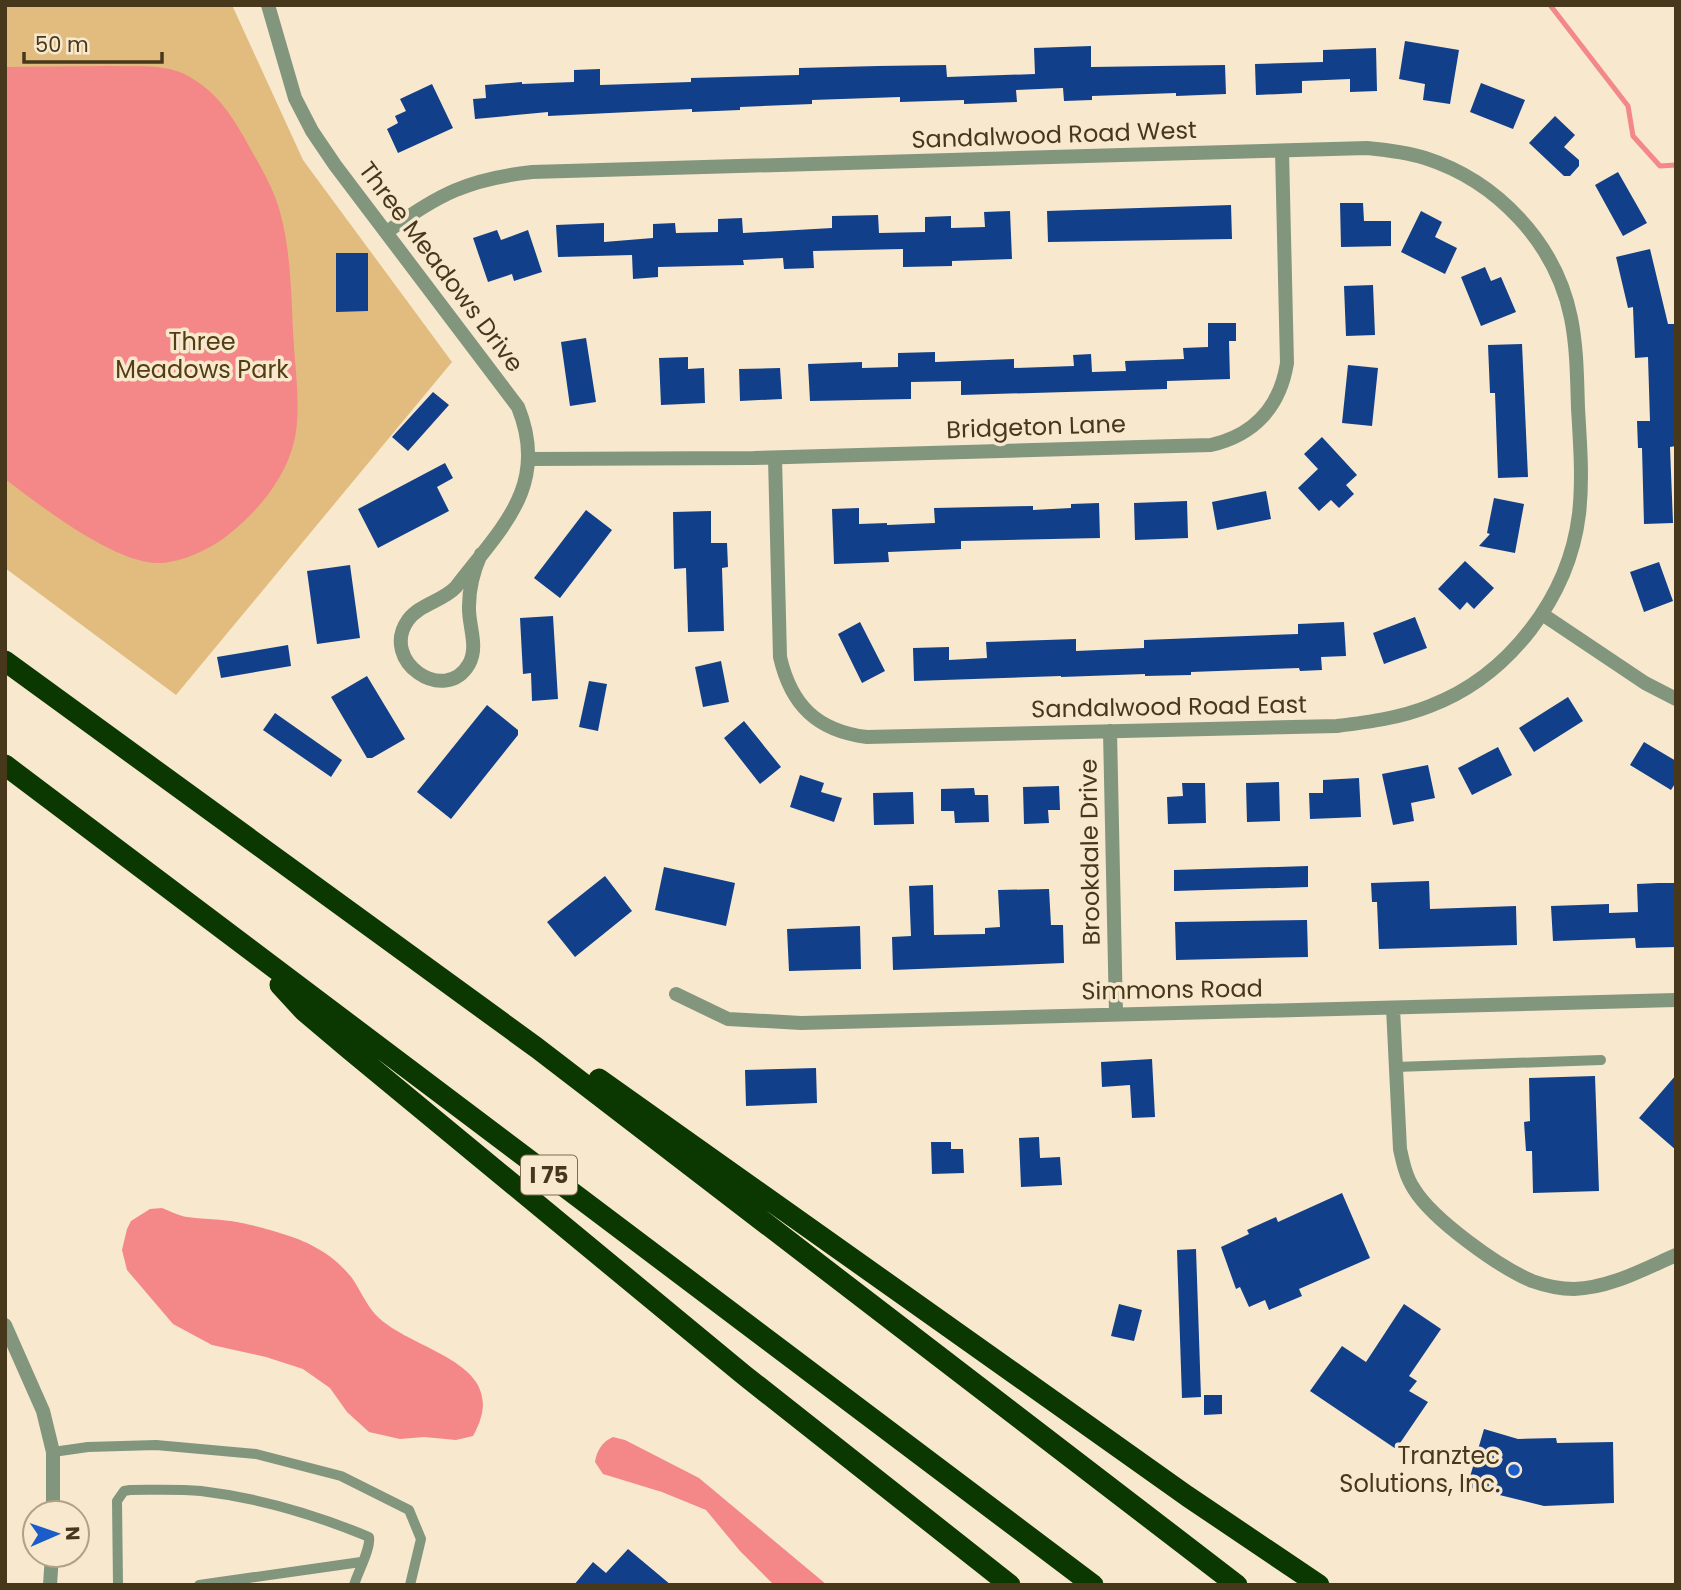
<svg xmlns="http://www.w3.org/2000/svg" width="1681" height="1590" font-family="Poppins,sans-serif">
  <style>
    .green { fill: #e1bc7e }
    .water { fill: #f48788 }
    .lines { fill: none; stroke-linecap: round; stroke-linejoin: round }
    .stream { stroke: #f48788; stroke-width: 5 }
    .building { fill: #123f89 }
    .lane { stroke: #82967d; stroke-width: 10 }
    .street { stroke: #82967d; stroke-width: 14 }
    .highway { stroke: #0a3800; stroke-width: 21 }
    .poi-dot { fill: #1b5cc8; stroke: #f8e8ce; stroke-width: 2.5 }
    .labels { text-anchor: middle; stroke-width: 7; stroke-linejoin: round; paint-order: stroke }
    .shield { fill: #f8e8ce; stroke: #7c6c51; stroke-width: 2 }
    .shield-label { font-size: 23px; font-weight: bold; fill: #47371b }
    .street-label { font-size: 24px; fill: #47371b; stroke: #f8e8ce }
    .park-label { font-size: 24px; fill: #533d13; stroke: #f8e8ce }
    .poi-label { font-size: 24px; fill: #47371b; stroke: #f8e8ce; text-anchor: end }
  </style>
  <rect width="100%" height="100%" fill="#f8e8ce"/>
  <path class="green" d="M5,5H232L303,160L452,362L176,695L5,568Z"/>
  <path class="water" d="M113,66C138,67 168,63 190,77C216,92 231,114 245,139C258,163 275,189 281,216C292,258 291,303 294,347C296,375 301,414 294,442C285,479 258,511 228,535C211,549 179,564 156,563C111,561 41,506 5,479V67Z
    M162,1208C170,1211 179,1216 187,1217C201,1219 216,1219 230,1221C248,1223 295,1236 311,1245C327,1253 341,1264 352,1278C361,1291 367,1307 379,1318C417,1353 514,1363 473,1436L456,1440L424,1437L400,1439L369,1432L347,1412L330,1388L303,1369L266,1357L212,1345L173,1324L127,1270L122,1250L127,1229L131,1221L150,1209Z
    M613,1437L625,1440L699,1478L827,1585H774L740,1551L706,1510L662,1492L603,1474L595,1462C597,1450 602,1442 613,1437Z"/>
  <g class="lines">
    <path class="stream" d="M1550,5L1628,106L1633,136L1660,166L1676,165"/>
  </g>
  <path class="building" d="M1405,41L1459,50L1450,104L1423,100L1425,84L1399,79Z
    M1091,46V67L1225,65L1226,94L1176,96V93L1092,96V100L1064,101L1063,88L1016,90L1017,102L964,104V100L900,102V97L812,100V104L740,107V110L692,112V109L548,116V112L475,119L473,99L486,98L485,85L522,82V84L574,82V70L600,69V85L691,82V78L799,75V68L878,66L946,65L947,77L1035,74L1034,48Z
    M1376,48L1377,91L1350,92V79L1302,81V93L1256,95L1255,64L1323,62V50Z
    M1481,83L1525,100L1513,129L1470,112Z
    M432,84L453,128L398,153L387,129L398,123L395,116L406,111L400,99Z
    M1555,116L1575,135L1564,147L1579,160V166L1570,176H1564L1529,143Z
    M1618,172L1647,223L1623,236L1595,185Z
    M1340,203H1363L1364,221H1391V246L1341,247Z
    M1231,205L1232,239L1048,242L1047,211Z
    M1010,211L1012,259L952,261V266L903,267V249L813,251L814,268L784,269L783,258L743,260L744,265L658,267V277L633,279L632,255L558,257L556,225L604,223V242L653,238V224L675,223L676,233L718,232V219L742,218L743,233L832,228V216L878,215L879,233L925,232V217L951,216V228L985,227L984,212Z
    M1421,211L1442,222L1435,237L1457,248L1445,274L1401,252Z
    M497,230L501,240L528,230L542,272L514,281L512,274L488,282L473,238Z
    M1650,249L1668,324H1676V446L1670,447L1673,523L1644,524L1642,448H1638L1637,421H1650L1648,357L1635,358L1633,307L1628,308L1616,257Z
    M336,253H368V311L336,312Z
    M1485,267L1491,281L1501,277L1516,312L1481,326L1461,277Z
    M1373,285L1375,335L1346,336L1344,286Z
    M1208,323H1236V341H1229L1230,379L1167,381V389L961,395V381L911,382V399L810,401L808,364L862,362V368L898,367V353L935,352V362L1014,359V368L1074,366L1073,355L1091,354L1092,372L1126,371L1125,361L1184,359L1183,348L1208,347Z
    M586,338L596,402L570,406L561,342Z
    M1522,344L1528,477L1498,478L1495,393H1490L1488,345Z
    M688,357V369L704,368L705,403L661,405L659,358Z
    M1348,365L1378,368L1372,426L1342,423Z
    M780,368L782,399L740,401L739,369Z
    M433,392L449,405L408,451L392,437Z
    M1322,437L1357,475L1346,485L1354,494L1339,508L1331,500L1319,511L1298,488L1318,469L1304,454Z
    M445,463L453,478L437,487L449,511L378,548L358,509Z
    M1266,491L1271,519L1217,530L1212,502Z
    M1494,498L1524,504L1515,553L1479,546L1490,534L1487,533Z
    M1187,501L1188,538L1135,540L1134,503Z
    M1099,503L1100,538L961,541V549L888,552L889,562L834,564L832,509L859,508V524L887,523V525L935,523L934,508L1033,506V510L1071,508V504Z
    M586,510L612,530L560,598L534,578Z
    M711,511V543H727L728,567L722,568L724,631L688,632L686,568L674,569L673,512Z
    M1465,561L1494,588L1474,609L1467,602L1460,610L1438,589Z
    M1659,562L1673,601L1644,612L1630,572Z
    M350,565L360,638L317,644L307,571Z
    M553,616L558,699L532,701L531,673L523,674L520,618Z
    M1415,617L1427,648L1384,664L1373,633Z
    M860,622L885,671L862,683L838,634Z
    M1344,622L1346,656L1321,657L1322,670L1300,671L1299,668L1191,672V675L1145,676V674L1061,677V676L914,681L913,648L949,647V660L987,658L986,642L1076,639V651L1144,648V640L1298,634V624Z
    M288,645L291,666L221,678L217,657Z
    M721,661L729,702L703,707L695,667Z
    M367,676L405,739L372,758H367L331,697Z
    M589,681L607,684L598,731L579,727Z
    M1568,697L1583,721L1534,752L1519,728Z
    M487,705L518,730V735L451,819L417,792Z
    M275,713L342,760L331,777L263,730Z
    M744,721L781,767L760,784L724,738Z
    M1644,742L1676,761V782L1671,790L1630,765Z
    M1498,747L1512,775L1472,795L1458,768Z
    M1428,765L1435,798L1411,803L1414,821L1393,825L1382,774Z
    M800,775L824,783L821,792L842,798L834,822L790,807Z
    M1359,778L1361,817L1310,819L1309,793H1323V780Z
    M1279,782L1280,821L1247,822L1246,783Z
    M1182,783H1205L1206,823L1168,824L1167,797L1183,796Z
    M1059,786L1060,810H1048L1049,823L1024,824L1023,787Z
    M974,788L975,795H988L989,822L955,823L954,811H941V789Z
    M913,792L914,824L874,825L873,793Z
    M1308,866V887L1174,891V870Z
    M664,867L735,883L726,926L655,910Z
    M605,876L632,911L575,957L547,922Z
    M1429,881L1430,909L1516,906L1517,945L1379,949L1377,902H1372L1371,883Z
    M1658,883H1676V947L1636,948L1635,938L1553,941L1551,906L1609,904V913L1638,912L1637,884Z
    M933,885L934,935L985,934V928L1000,927L998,890L1049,889L1051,925H1063L1064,963L893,970L892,937L911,936L909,886Z
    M1307,920L1308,957L1176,960L1175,922Z
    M860,926L861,969L789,971L787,929Z
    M1152,1059L1155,1117L1132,1118L1130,1085L1102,1087L1101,1062Z
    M816,1068L817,1103L746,1106L745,1070Z
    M1676,1075V1150L1639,1118Z
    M1595,1076L1599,1191L1533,1193L1532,1151H1526L1524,1122L1530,1121L1529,1078Z
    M1039,1137L1040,1158L1060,1157L1062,1185L1021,1187L1019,1138Z
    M931,1142H951V1149H963L964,1173L932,1174Z
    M1342,1193L1370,1258L1299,1289L1302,1296L1269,1310L1265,1300L1249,1307L1240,1287L1236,1289L1221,1247L1249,1234L1247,1230L1276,1217L1278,1222Z
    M1196,1249L1201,1397L1182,1398L1177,1250Z
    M1119,1304L1142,1310L1134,1341L1111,1336Z
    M1404,1304L1441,1329L1409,1376L1417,1381L1409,1391L1428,1402L1396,1449L1310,1391L1342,1346L1366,1362Z
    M1204,1395H1222V1414L1204,1415Z
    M1484,1429L1518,1439L1556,1438L1557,1443L1613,1442L1614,1503L1544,1506L1467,1487Z
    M628,1549L671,1585H574L593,1562L606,1573Z"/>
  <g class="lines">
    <path class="lane" d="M1396,1067L1601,1060
      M53,1452L88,1447L156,1445L256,1454L341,1476L409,1510L421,1539L410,1585
      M118,1585L117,1501L124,1491L130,1490C154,1490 178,1489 201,1491C260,1498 314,1514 369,1537C371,1548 358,1572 354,1585
      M199,1585L361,1562"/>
    <path class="street" d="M268,5L295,98L312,131L335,165L518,407C550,486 501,528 456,587C443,601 420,604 408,620C379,661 445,706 469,664C479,646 468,625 469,606C469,587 474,570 481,554
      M387,232C438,194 469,179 532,172L1367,148C1387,150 1406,152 1425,158C1497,181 1556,243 1571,318C1577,348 1577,378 1578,408C1580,443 1583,479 1579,514C1569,597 1509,676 1430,706C1400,718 1369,722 1337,726L867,737C817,731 791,705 780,657L775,458
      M529,459L754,458L1211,445C1254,435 1280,407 1287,363L1282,151
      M1542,614L1645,683L1676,699
      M1110,731L1116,1014
      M676,994L728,1019L801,1023L1676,1000
      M1393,1008L1400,1149C1403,1163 1406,1177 1414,1189C1433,1220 1499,1267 1532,1281C1546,1286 1560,1289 1574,1289C1610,1288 1644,1269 1676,1255
      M5,1325L43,1411L53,1452V1513
      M50,1585L52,1555"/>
    <path class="highway" d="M5,661L537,1048L1237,1585
      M5,765L1093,1585
      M280,985L304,1011L349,1049L744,1375L1010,1585
      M599,1079L1187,1496L1319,1585"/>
  </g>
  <circle class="poi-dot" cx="1514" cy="1470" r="7"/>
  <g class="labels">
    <rect class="shield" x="521" y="1155.5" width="56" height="39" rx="5"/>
    <g class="shield-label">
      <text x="549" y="1183">I 75</text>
    </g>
    <g class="street-label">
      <text transform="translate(1054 135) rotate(-2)" y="8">Sandalwood Road West</text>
      <text transform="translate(441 267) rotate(53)" y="8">Three Meadows Drive</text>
      <text transform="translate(1036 427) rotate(-2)" y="8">Bridgeton Lane</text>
      <text transform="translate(1169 707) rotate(-1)" y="8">Sandalwood Road East</text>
      <text transform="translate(1090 852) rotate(-91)" y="8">Brookdale Drive</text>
      <text transform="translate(1172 990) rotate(-1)" y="8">Simmons Road</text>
    </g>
    <g class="park-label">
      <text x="202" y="350">Three<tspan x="202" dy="28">Meadows Park</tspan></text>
    </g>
    <g class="poi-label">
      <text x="1500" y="1464">Tranztec<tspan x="1500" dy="28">Solutions, Inc.</tspan></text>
    </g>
  </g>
  <rect width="1681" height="1590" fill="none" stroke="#47371b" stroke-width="14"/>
  <g transform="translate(56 1534) rotate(88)"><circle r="33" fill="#f8e8ce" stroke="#b1a186" stroke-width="2"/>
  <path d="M0-5L12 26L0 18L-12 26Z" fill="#1b5cc8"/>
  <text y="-10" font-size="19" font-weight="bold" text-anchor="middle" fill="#47371b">N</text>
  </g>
  <path d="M24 52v10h138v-10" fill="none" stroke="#47371b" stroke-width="3.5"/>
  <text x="35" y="52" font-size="21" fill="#47371b" stroke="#f8e8ce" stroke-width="5" paint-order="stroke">50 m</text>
</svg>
